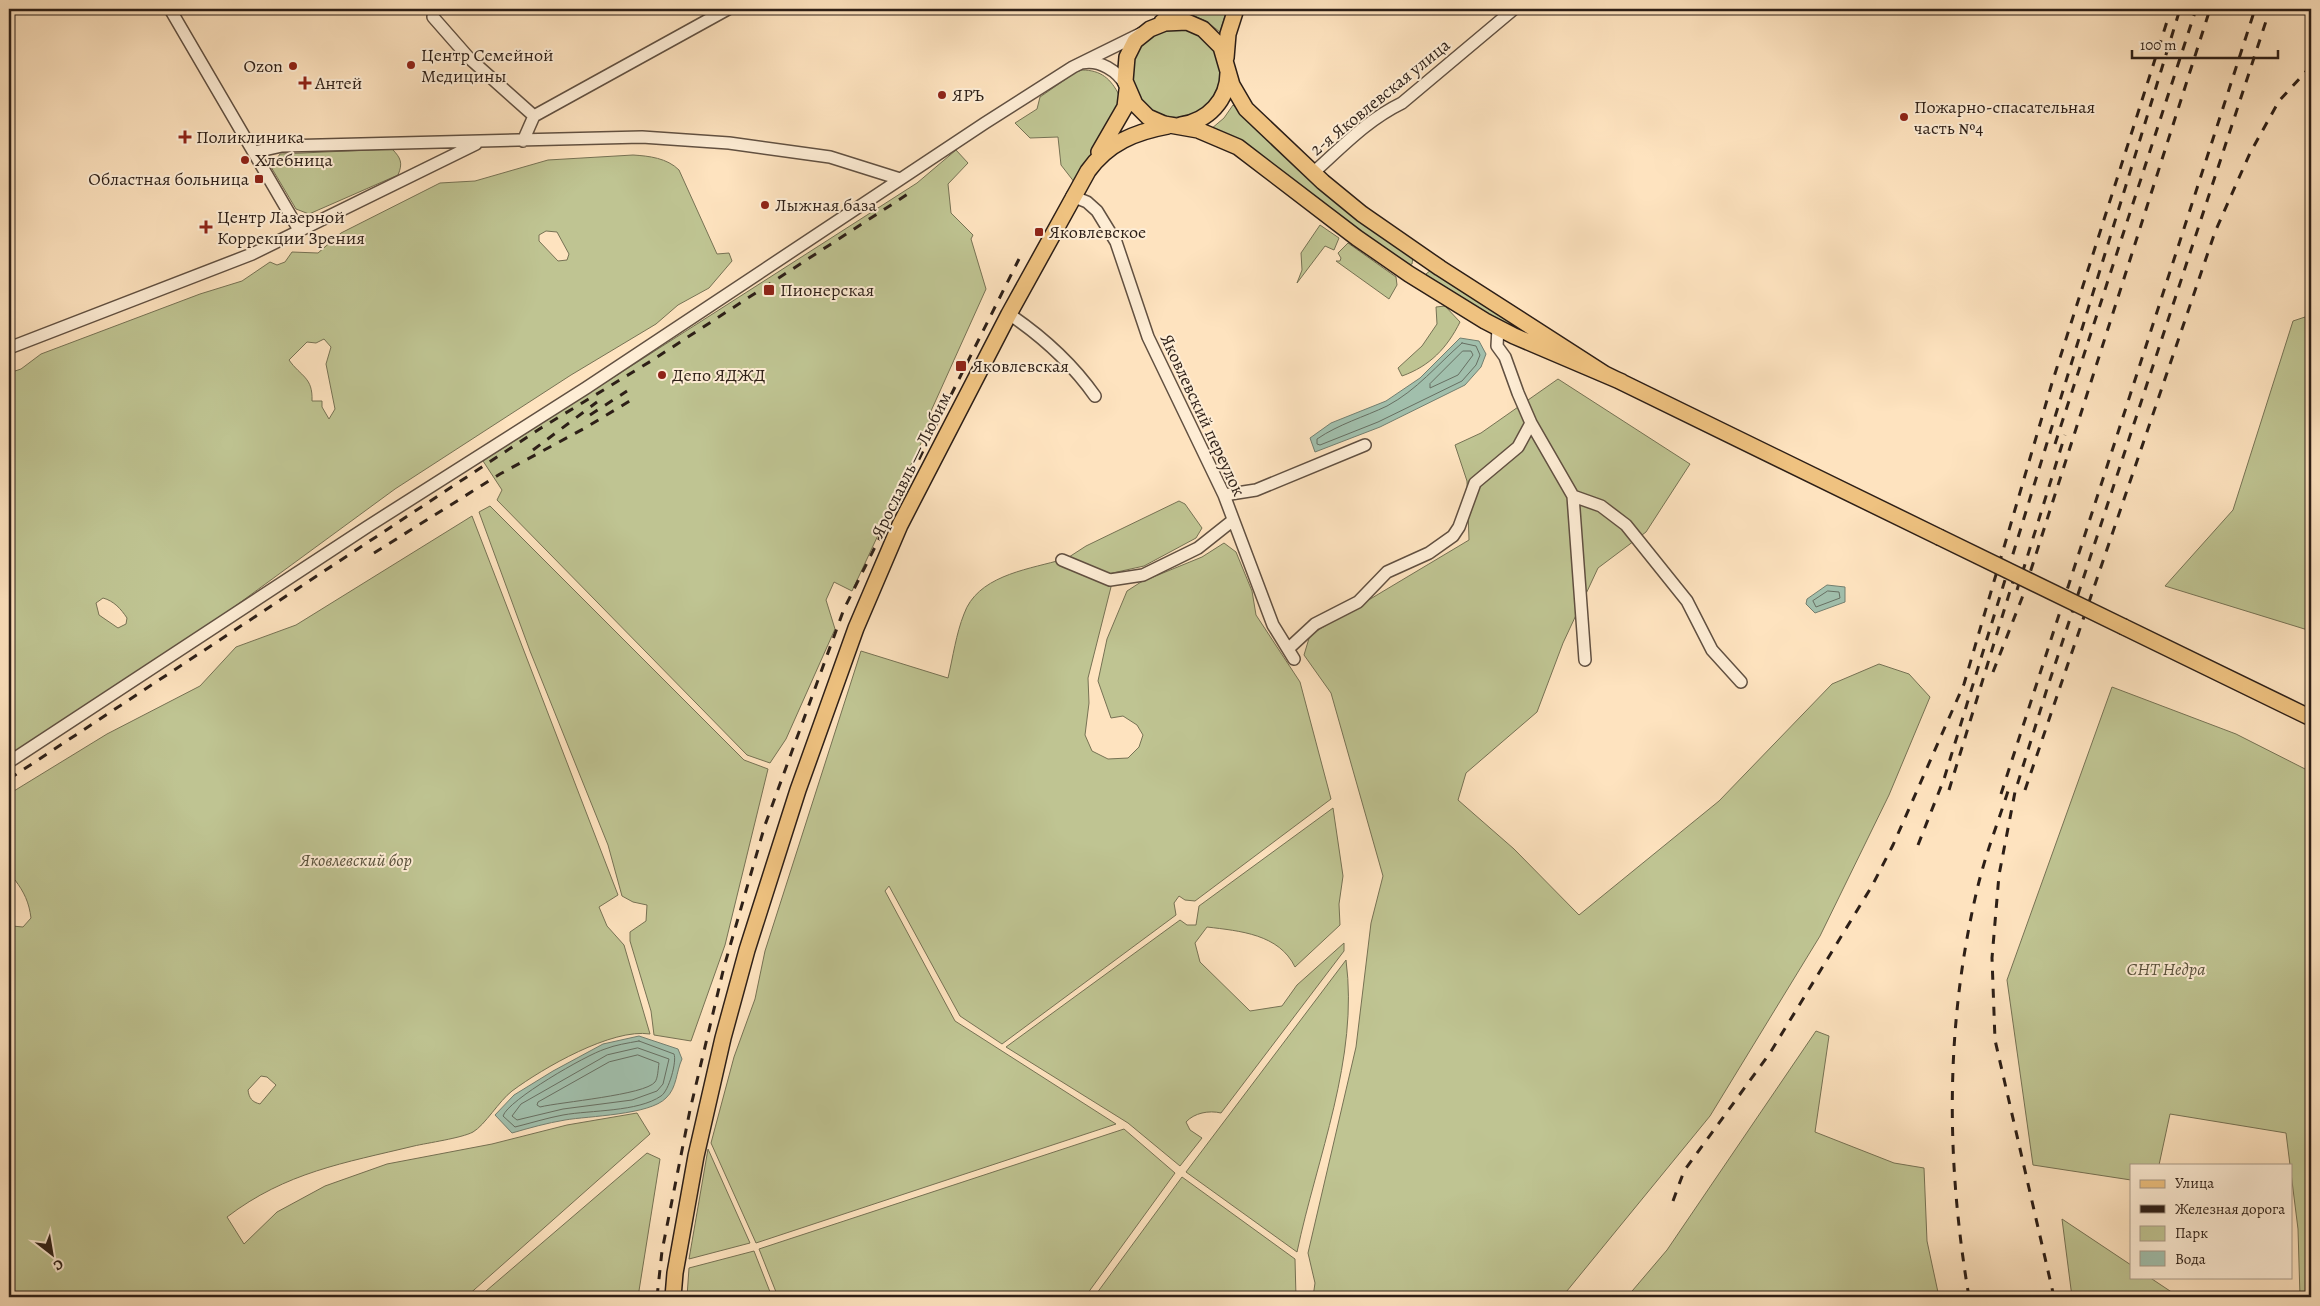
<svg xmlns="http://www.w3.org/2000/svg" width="2320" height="1306" font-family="Alegreya,serif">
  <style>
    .green { fill: #bfc492; stroke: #767254; fill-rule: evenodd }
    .water { fill: #a1bfac; stroke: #737f70 }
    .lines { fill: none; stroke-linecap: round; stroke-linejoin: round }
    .shore { stroke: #676f62; stroke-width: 1 }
    .minor-casing { stroke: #615041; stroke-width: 14 }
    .major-casing { stroke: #2d1f17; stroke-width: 18 }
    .minor { stroke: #feedd5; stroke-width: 11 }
    .major { stroke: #efc280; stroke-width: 15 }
    .rail { stroke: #2d1f17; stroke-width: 3; stroke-dasharray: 9 9; stroke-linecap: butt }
    .major-bridge-casing { stroke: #2d1f17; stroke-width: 18; stroke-linecap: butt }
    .major-bridge { stroke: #efc280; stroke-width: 15 }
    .poi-dot { fill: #8f2418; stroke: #feedd5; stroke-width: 2 }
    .labels { text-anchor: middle; stroke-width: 4; stroke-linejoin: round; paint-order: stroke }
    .poi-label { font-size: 18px; fill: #2d1f17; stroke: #feedd5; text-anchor: start }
    .street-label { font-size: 18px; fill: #2d1f17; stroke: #feedd5 }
    .park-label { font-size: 18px; font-style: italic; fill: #59513c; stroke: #feedd5 }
  </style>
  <rect width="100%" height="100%" fill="#fee3bf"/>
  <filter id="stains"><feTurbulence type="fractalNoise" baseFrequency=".004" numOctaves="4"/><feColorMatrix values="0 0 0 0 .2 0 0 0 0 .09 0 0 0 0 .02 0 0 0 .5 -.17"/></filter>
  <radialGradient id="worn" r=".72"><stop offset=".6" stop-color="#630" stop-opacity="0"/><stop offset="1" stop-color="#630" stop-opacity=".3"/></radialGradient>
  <path class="green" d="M1197,9H1227L1220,32L1206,21L1189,14Z
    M1132 73a44 44 0 1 1 88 0a44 44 0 1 1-88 0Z
    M1082,70C1101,70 1111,79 1119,95L1117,109L1075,183L1061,165L1058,137L1030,138L1015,123L1037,109L1040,97L1076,72Z
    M1233,105L1260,133L1320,186L1413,257L1412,264L1408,265L1211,129L1224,118Z
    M392,149C401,158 403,163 398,175L309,214L296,209L271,167L280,154Z
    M956,150L968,163L948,184L951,213L973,235L971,239L986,289L931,411L929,426L852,591L834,582L826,600L835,629L786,739L770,763L747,755L497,500L502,490L483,461L917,183Z
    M633,155C649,156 667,158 679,170L717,254L729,253L732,261L709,288L678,305L656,324L571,375L395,489L219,618L9,755V373L21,369L41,354L200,294L242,281L270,262L277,265L285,262L292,252L318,253L341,233L440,183L475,181L548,160ZM546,231L557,232L569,254L567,260L558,261L539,241V235ZM324,339L331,347L326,364L335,409L329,419L322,407V401H312C313,377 301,377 289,360L307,342L316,343ZM103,598C114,601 121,609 127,618L126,624L118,628L99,615L96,603Z
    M1320,225L1339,238L1334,250L1325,246L1297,283L1302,270L1301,253Z
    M1348,243L1396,277L1397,285L1389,299L1336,261H1340L1341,258L1338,253Z
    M1431,270L1527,332L1525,335L1428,279L1426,274Z
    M1445,306L1460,322C1447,348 1430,366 1402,376L1398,368L1422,346L1437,324L1436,307Z
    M2311,315V631L2165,586L2233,510L2293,321Z
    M1558,379L1690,464L1646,532L1598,568L1563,643L1537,712L1466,773L1458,800L1514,849L1579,915L1719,801L1832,684L1879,664L1909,674L1930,697L1889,795L1820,936L1710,1116L1562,1297H1313L1315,1283L1308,1253L1356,1047L1371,923L1383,876L1331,693L1304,655L1310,635L1469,540L1467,481L1455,445L1481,433Z
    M1179,501L1185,504L1202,528L1196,538L1144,566L1108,574L1069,557L1086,546Z
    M490,506L744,760L768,769L725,945L691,1041L654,1035L651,1011L630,941V932L646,921L647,905L633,902L622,896L608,845L530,651L479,512Z
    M472,516L618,895L599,907L607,926L624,945L650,1034C612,1028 543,1068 512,1091C499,1101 485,1125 473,1132C462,1138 427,1143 414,1146C344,1163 286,1172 227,1217L244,1244L277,1212L325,1186L387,1164L492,1144L567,1125L637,1113L650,1134L466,1297H9V922L12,926L23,927L31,918C29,902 24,892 15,880H9V794L107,734L200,686L236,647L296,625ZM261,1076L267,1077L276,1085L260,1104C252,1102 249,1098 248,1090Z
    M1224,543L1236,552L1252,591L1256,615L1300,682L1331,799L1195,901L1185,900L1179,896L1174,903L1176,915L1002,1044L960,1016L889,886L885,891L955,1021L1116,1124L756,1243L711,1143L734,1057L755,999L765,951L861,651L948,678C953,657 956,634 964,614C977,577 1024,570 1057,561L1111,587L1088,678L1089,703L1085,735L1092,751L1108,759L1128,758L1139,747L1143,735L1137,725L1123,716L1111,718L1098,681L1107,639L1127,591L1141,582L1202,557Z
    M2112,687L2236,734L2311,772V1297H2300L2298,1229L2286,1133L2170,1114L2159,1165H2131V1180L2033,1165L2007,980Z
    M1333,808L1343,876L1339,904L1340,925L1295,967C1279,934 1240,931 1207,927L1195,943L1200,962L1250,1011L1282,1006L1297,985L1344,943V951L1221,1113C1209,1110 1194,1113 1186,1122L1190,1130L1202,1138L1180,1166L1128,1123L1006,1047L1180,920L1187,925H1196L1199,906Z
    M1346,960C1359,1058 1317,1157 1297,1252L1186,1172Z
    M1816,1031L1829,1036L1815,1132L1894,1163L1924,1168L1927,1241L1939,1297H1627L1667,1250Z
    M1124,1129L1175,1173L1085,1297H778L759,1249Z
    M708,1149L750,1243L689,1259Z
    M647,1153L660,1159L638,1297H479Z
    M1182,1177L1295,1259L1296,1297H1094Z
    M2062,1219L2131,1265V1277H2149L2179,1297H2072Z
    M754,1251L772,1297H687L689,1268Z"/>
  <path class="water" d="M1460,338L1479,341L1486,354L1481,367L1465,385L1380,427L1315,452L1310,438L1331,423L1386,401L1420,378Z
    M1827,585L1845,587V602L1815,613L1806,604L1807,599Z
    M639,1036L678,1049L682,1059C676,1072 677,1088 666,1098C650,1115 588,1116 565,1120C547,1123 529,1128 512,1133L495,1115L514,1095L553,1071L603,1044Z"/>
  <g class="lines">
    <path class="shore" d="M1462,343L1476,346L1480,355L1476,365L1462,381L1378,422L1320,445L1317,444V439C1339,424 1364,417 1387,406C1417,390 1437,365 1462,343Z
      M1463,351H1471L1473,355L1458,375L1430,388V384Z
      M1828,591L1839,592L1840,598L1816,607L1813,601Z
      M639,1041L674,1054C677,1061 669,1091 661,1096C638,1112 591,1110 563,1115C547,1118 531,1123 515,1127L503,1116C508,1100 586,1055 605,1049C615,1045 628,1043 639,1041Z
      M638,1048L669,1059L663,1084L657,1091L632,1100L563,1109L517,1120L512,1116L521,1104L607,1055Z
      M638,1055L659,1063C658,1069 658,1078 655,1082C645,1095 560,1102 540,1107L537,1105L538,1102L609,1062Z"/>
    <g class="minor-casing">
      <path id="minor" d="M170,9L299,230
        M434,9L433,17L469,58L534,116
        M1082,63C1099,59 1118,71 1126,86
        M523,141L534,116L728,9
        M255,152L282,146L642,137L729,143L830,157L900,179
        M1313,173C1342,147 1367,120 1402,103L1514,9
        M1072,196L1087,202L1097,211L1116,242L1148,337L1224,495L1273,625L1294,659
        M1009,314C1043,337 1071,362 1095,396
        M1498,328L1497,346L1505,357L1518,393L1531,423L1573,496L1601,506L1626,525L1687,601L1712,650L1741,682
        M9,348L252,254L476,144
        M1224,495L1256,490L1365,445
        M1573,496L1585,660
        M1062,560L1110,580L1143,575L1198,548L1232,521
        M1288,649L1315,624L1358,602L1387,572L1429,553L1453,536L1459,527L1475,483L1518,447L1531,423
        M9,762L367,527L586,388L985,123L1073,67L1142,33"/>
    </g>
    <g class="major-casing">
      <path id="major" d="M1162,22L1183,9
        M1226,58L1228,34L1236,9
        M1181,125C1208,121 1228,100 1228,73
        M1099,152L1125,107L1127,90
        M1622,382L1514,336L1485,321L1409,274L1357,238L1238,147L1198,130L1164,124L1148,117L1135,104L1125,81L1127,57L1135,41L1150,29L1165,23L1187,22L1203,29L1221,47L1232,85L1246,109L1323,182L1362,214L1440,268L1605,374L1939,537
        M2124,627L2311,718
        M673,1297L675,1273L696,1156L723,1038L747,950L798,790L856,628L900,525L1009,314L1088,171C1108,143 1135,132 1168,126"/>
    </g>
    <use href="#minor" class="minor"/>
    <use href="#major" class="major"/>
    <path class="rail" d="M590,415L627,391
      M2055,444L2196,9
      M533,450L597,402
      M374,553L500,474L585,428L633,399
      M2017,590L2065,435
      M1993,672L2022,598L2210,9
      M9,779L541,428L651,361L914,190
      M1949,790L2014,578
      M2025,790L2215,232L2250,153L2279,101L2311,66
      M2001,794L2255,9
      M1918,845L1944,779L2180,9
      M1673,1201L1684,1171L1770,1053L1872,886L1893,845L1964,684L2052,383L2171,9
      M657,1297L662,1251L690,1110L724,967L765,825L844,609L1019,259
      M1969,1297C1946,1161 1945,1026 1977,890C1985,855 1999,820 2010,785
      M2054,1297L1995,1040L1992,958L1999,875L2015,792L2046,692L2270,9"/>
    <g class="major-bridge-casing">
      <path id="major-bridge" d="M1939,537L2124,627"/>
    </g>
    <use href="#major-bridge" class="major-bridge"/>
  </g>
  <g class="poi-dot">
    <circle cx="411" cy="65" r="5"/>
    <circle cx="293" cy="66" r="5"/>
    <path d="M302.5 75.5h5v5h5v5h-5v5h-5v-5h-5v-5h5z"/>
    <circle cx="942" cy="95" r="5"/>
    <circle cx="1904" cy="117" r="5"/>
    <path d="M182.5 129.5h5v5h5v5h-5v5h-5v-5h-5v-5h5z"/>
    <circle cx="245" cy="160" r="5"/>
    <rect x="254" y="174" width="10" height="10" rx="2.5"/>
    <circle cx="765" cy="205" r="5"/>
    <path d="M203.5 219.5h5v5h5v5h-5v5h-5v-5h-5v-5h5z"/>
    <rect x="1034" y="227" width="10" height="10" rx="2.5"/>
    <rect x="763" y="284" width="12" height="12" rx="2.5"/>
    <rect x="955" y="360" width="12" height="12" rx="2.5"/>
    <circle cx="662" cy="375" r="5"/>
  </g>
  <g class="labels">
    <g class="poi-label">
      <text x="421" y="61">Центр Семейной<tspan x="421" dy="21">Медицины</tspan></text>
      <text x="283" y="72" text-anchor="end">Ozon</text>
      <text x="315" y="89">Антей</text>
      <text x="952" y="101">ЯРЪ</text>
      <text x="1914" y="113">Пожарно-спасательная<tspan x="1914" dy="21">часть №4</tspan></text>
      <text x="196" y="143">Поликлиника</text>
      <text x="255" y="166">Хлебница</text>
      <text x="249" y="185" text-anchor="end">Областная больница</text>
      <text x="775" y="211">Лыжная база</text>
      <text x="217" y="223">Центр Лазерной<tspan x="217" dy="21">Коррекции Зрения</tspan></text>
      <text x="1049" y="238">Яковлевское</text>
      <text x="780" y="296">Пионерская</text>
      <text x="972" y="372">Яковлевская</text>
      <text x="672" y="381">Депо ЯДЖД</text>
    </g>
    <g class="street-label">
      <text transform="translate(1380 97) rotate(-39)" y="6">2-я Яковлевская улица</text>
      <text transform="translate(1203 415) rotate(65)" y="6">Яковлевский переулок</text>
      <text transform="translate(911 465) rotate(-64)" y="6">Ярославль — Любим</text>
    </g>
    <g class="park-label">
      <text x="356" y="866">Яковлевский бор</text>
      <text x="2166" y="975">СНТ Недра</text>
    </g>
  </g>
  <rect width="2320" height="1306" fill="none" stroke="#fee3bf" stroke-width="30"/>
  <rect x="10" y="10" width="2300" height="1286" fill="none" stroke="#2d1f17" stroke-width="2.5"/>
  <rect x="15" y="15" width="2290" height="1276" fill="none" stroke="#2d1f17"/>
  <rect x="2130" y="1164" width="162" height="115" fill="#feedd5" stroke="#aa9b89"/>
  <rect x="2140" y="1180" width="25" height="8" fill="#efc280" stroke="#aa9b89"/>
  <text x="2175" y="1188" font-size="15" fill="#2d1f17">Улица</text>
  <rect x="2140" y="1205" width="25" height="8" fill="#2d1f17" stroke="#aa9b89"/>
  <text x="2175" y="1214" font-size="15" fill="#2d1f17">Железная дорога</text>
  <rect x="2140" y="1226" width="25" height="15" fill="#bfc492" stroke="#aa9b89"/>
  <text x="2175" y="1238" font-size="15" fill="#2d1f17">Парк</text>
  <rect x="2140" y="1251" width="25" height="15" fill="#a1bfac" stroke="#aa9b89"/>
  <text x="2175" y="1264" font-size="15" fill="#2d1f17">Вода</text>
  <g transform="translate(52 1254) rotate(149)" stroke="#feedd5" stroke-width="4" paint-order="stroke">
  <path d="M0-4L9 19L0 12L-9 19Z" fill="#2d1f17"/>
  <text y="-8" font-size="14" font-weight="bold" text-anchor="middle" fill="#2d1f17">С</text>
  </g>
  <path d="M2132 50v8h146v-8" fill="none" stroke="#2d1f17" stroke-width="2.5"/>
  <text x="2140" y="50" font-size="15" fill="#2d1f17" stroke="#feedd5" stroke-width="4" paint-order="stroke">100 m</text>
  <rect width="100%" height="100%" filter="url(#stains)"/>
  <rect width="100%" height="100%" fill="url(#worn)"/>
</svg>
